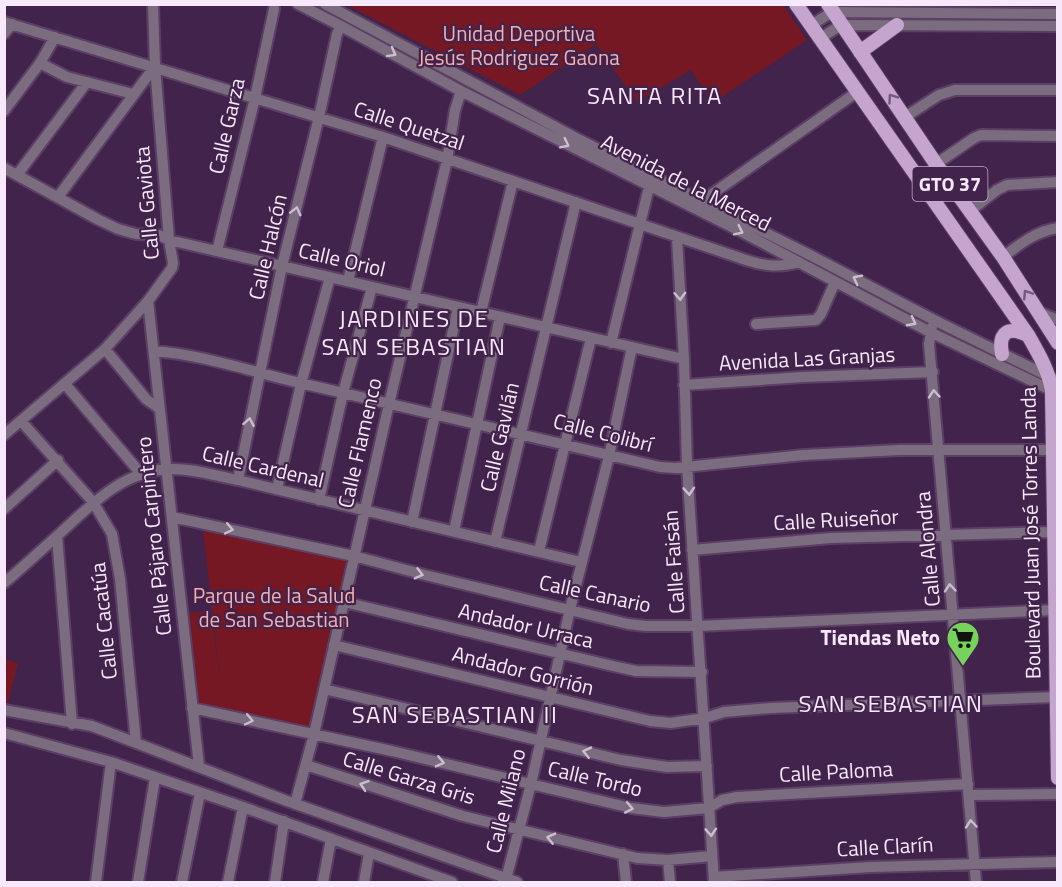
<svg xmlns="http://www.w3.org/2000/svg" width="1062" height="887" font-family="'Titillium Web',sans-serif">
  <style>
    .green { fill: #751824 }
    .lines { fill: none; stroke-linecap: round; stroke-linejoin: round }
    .minor-casing { stroke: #5b3f64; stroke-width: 14 }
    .major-casing { stroke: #5b3f64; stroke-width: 16 }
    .minor { stroke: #7c6c80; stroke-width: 10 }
    .major { stroke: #c5a5ce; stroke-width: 14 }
    .oneway { stroke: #cdbdd1 }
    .oneway2 { stroke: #76577f }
    .labels { text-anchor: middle; stroke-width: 4.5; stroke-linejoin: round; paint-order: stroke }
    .shield { fill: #42234b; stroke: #c1adc7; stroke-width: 1.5 }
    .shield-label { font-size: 20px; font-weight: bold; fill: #f8e8fc }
    .park-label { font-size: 21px; fill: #f2b0b0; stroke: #42234b }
    .street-label { font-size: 21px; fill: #f8e8fc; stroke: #42234b }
    .poi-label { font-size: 21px; font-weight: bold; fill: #f8e8fc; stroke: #42234b; text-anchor: end }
    .quarter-label { font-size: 24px; letter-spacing: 1.5px; fill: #f8e8fc; stroke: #42234b }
  </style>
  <rect width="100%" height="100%" fill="#42234b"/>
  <path class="green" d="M347,5H783L807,40L713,103L691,70L637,102L596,44L520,95Z
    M203,530L350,560L309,728L223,709L198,706L186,613L211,611L221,686Z
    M5,659L18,663L8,702H5Z"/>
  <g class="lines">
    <g class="minor-casing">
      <path id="minor" d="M298,4L341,26L461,91L742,232L930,332L1057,393
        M325,4L576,138L810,255L934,320L1058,381
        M4,22L383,137L746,260C765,266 779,268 799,262
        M810,26L832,12L1058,14
        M4,34L12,24
        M819,39L841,25L1058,26
        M40,63L67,77L133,94
        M4,111L40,63L55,37
        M905,117L939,95L955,90H1058
        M936,164L974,138L981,135L1058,136
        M4,168L97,219L118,229L136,234L159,235L169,240L684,359
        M17,175L87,82
        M58,197L155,66
        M702,201L857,92
        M970,211L997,190L1007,185L1058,182
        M677,238L684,359L687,465L714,882
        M217,251L255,98L274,9
        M1003,257C1020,244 1036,231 1058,228
        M348,281L383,137
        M148,301L199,766
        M481,312L513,181
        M1039,312L1058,320
        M756,324L816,320L821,314L835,282
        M932,327L929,344L976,882
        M611,343L650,183
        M105,349L146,399L160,409
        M154,351C207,355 258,374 309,385C426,412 543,440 660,467L675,468L804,455L899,450H1052
        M65,384L142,475
        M684,385L803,377L933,372
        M21,421L93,502L112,534L120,579L136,743
        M4,435L105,349L148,301L172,268L173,263L169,240L155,66L153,4
        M238,480L282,266L319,117L337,34L341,26
        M277,489L301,384L330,277
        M319,500L343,393L372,287
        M4,509L58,460
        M172,517L354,556L425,575L628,624L646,626H699L1055,610
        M412,522L458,307
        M454,531L500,317
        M57,536L72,724
        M495,542L576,202
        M692,550L831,538L1054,532
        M539,551L591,338
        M4,583C22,568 39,552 56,537C89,507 121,471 169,469C192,468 216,476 238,480L581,562
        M344,602L613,666L636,671L702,672
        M334,645L650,721L671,723L705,718L724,712L771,708L1055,697
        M324,689L621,760L667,767L707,766
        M192,708L392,751L631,808L664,812L709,808L722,800L737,797L968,784
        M4,710L92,726L287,801L517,882
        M4,733L111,762L243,807L452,882
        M306,765L463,816L637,858L668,860L712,856
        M969,795L1058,794
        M295,804L314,734L389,404L447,160L455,110L461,91
        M623,854L626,882
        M668,860L670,882
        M714,877L871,867L1058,862
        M506,879L531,784L570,609L609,456L632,347
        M96,882L111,762
        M138,882L155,778
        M182,882L200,793
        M228,882L243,807
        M275,882L284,821
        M323,882L331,839
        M364,882L369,853"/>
    </g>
    <g class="major-casing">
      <path id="major" d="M796,4L1028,335C1038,353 1048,369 1052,390L1058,778
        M828,4L936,164L1003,257L1058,343
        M860,52L897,25
        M1002,354C998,332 1008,326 1028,335"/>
    </g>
    <use href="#minor" class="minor"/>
    <use href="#major" class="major"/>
  </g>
  <defs><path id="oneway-chevron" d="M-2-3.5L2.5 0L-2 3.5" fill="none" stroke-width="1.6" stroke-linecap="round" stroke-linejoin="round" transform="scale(1.5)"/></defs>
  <g class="oneway">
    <use href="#oneway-chevron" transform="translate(392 53) rotate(29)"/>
    <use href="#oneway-chevron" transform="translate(565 144) rotate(27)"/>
    <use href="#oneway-chevron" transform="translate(296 211) rotate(-76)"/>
    <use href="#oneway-chevron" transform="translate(739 231) rotate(26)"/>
    <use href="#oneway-chevron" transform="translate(857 279) rotate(-153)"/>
    <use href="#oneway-chevron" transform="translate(680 296) rotate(87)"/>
    <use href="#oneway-chevron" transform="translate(912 322) rotate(28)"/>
    <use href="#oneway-chevron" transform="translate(934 394) rotate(-95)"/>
    <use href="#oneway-chevron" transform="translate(249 422) rotate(-80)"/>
    <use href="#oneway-chevron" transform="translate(689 491) rotate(86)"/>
    <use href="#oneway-chevron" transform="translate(229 529) rotate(12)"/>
    <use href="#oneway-chevron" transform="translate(419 574) rotate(15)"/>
    <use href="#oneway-chevron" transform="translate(950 588) rotate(-95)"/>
    <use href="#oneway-chevron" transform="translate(249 720) rotate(12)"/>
    <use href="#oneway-chevron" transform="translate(587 752) rotate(-167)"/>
    <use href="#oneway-chevron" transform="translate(440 762) rotate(13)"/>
    <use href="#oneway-chevron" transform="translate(364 785) rotate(-161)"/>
    <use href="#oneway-chevron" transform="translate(629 808) rotate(11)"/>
    <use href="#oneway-chevron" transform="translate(971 824) rotate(-95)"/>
    <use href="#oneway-chevron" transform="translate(711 832) rotate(86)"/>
    <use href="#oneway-chevron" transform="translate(551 838) rotate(-167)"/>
  </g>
  <g class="oneway2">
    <use href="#oneway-chevron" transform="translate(892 98) rotate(-125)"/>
    <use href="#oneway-chevron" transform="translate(1027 294) rotate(-123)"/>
  </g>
  <defs>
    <g id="supermarket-pin" transform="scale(1.725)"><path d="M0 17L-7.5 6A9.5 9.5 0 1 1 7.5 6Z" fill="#76d25a" stroke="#42234b"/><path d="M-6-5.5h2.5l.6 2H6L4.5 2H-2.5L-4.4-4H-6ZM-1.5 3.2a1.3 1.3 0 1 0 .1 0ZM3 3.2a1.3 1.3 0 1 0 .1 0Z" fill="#111"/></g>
  </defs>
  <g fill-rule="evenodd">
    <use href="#supermarket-pin" x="963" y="638"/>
  </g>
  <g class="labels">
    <rect class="shield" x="912.5" y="167" width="75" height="34" rx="4.5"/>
    <g class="shield-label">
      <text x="950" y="191">GTO 37</text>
    </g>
    <g class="park-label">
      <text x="519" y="41">Unidad Deportiva<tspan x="519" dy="24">Jesús Rodriguez Gaona</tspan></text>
      <text x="274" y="603">Parque de la Salud<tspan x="274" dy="24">de San Sebastian</tspan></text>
    </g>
    <g class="street-label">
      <text transform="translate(227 126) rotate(-77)" y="7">Calle Garza</text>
      <text transform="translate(409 126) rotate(18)" y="7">Calle Quetzal</text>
      <text transform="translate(686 183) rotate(27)" y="7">Avenida de la Merced</text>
      <text transform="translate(147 203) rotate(-95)" y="7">Calle Gaviota</text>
      <text transform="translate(268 247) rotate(-77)" y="7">Calle Halcón</text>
      <text transform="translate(342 260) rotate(13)" y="7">Calle Oriol</text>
      <text transform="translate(807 359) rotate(-3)" y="7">Avenida Las Granjas</text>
      <text transform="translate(603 433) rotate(14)" y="7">Calle Colibrí</text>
      <text transform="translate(500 437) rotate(-77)" y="7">Calle Gavilán</text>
      <text transform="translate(360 443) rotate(-77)" y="7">Calle Flamenco</text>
      <text transform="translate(263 467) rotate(13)" y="7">Calle Cardenal</text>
      <text transform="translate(836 520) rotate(-3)" y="7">Calle Ruiseñor</text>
      <text transform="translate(1031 533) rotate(-91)" y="7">Boulevard Juan José Torres Landa</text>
      <text transform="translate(154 536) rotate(-96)" y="7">Calle Pájaro Carpintero</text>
      <text transform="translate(928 549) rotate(-95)" y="7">Calle Alondra</text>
      <text transform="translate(674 562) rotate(-94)" y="7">Calle Faisán</text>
      <text transform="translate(595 594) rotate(12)" y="7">Calle Canario</text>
      <text transform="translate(104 621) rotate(-96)" y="7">Calle Cacatúa</text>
      <text transform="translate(526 626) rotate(13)" y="7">Andador Urraca</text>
      <text transform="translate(523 671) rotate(14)" y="7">Andador Gorrión</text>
      <text transform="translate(836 772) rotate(-3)" y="7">Calle Paloma</text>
      <text transform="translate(409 778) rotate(17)" y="7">Calle Garza Gris</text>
      <text transform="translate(595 779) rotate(13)" y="7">Calle Tordo</text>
      <text transform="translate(506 801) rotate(-76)" y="7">Calle Milano</text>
      <text transform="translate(885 847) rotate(-3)" y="7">Calle Clarín</text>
    </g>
    <g class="poi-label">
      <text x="940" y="645">Tiendas Neto</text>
    </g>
    <g class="quarter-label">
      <text x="655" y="104">SANTA RITA</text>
      <text x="414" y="327">JARDINES DE<tspan x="414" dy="28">SAN SEBASTIAN</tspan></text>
      <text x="891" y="712">SAN SEBASTIAN</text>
      <text x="455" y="723">SAN SEBASTIAN II</text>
    </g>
  </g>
  <rect width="1062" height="887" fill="none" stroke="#f8e8fc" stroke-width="12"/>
</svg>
